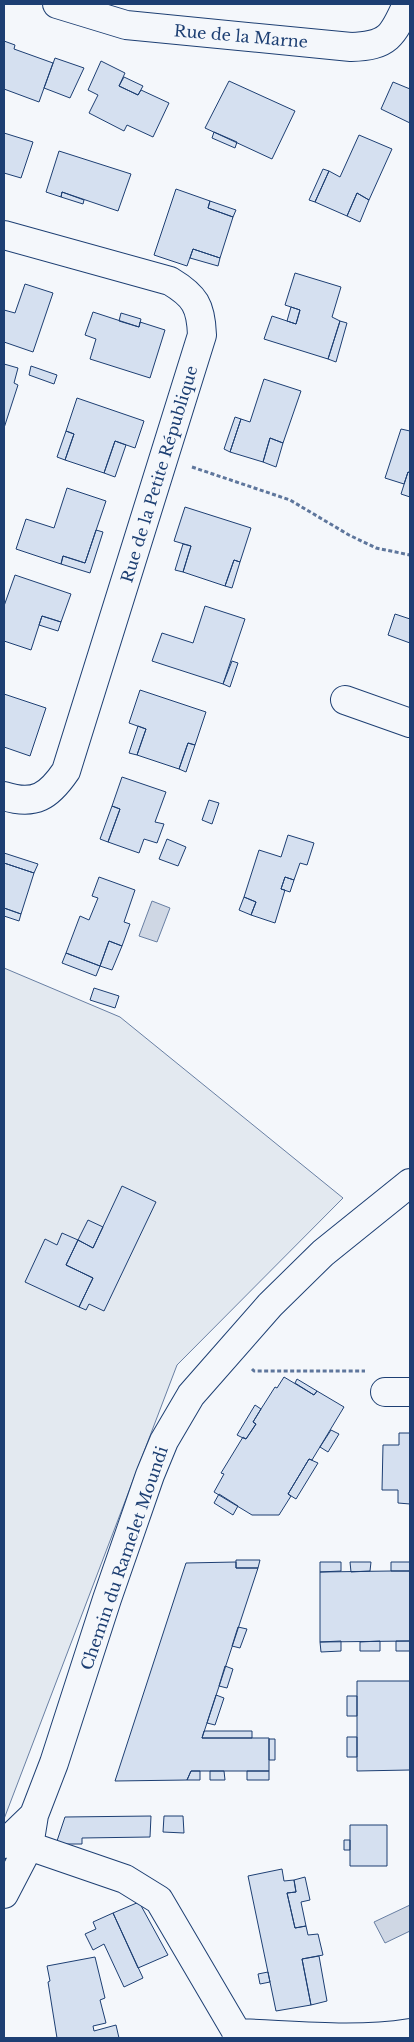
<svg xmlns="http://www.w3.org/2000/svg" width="414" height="2042" font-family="'Libre Baskerville',serif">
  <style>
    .green { fill: #e3e9f0; stroke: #687fa3 }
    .water { fill: #cfd7e4; stroke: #687fa3 }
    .building { fill: #d5e0f0; stroke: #1d3f73 }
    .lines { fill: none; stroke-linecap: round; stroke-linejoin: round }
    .minor-casing { stroke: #1d3f73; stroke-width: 30 }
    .major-casing { stroke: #1d3f73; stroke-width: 30 }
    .path { stroke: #5e769c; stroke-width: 3; stroke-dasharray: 4 2.5; stroke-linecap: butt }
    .minor { stroke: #f4f7fb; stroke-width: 28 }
    .major { stroke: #f4f7fb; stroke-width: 28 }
    .labels { text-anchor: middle; stroke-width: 4; stroke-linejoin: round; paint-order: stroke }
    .street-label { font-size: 16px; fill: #1d3f73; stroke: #f4f7fb }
  </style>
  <rect width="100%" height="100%" fill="#f4f7fb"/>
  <path class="green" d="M4,968L120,1017L343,1198L177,1365L4,1819Z"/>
  <path class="water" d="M152,901L170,908L157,942L139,936Z
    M410,1905V1931L385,1943L374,1922Z"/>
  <path class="building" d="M4,41L15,45L14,49L53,63L39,102L4,89Z
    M55,58L84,68L70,98L44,88Z
    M101,61L125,73L119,86L138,95L141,90L169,103L153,137L127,125L124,131L89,113L98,95L88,90Z
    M124,77L143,86L138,95L119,86Z
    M229,81L295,111L272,159L205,128Z
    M393,82L410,89V123L381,109Z
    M214,132L237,142L235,148L212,138Z
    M4,133L33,142L21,178L4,173Z
    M359,135L392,149L369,200L357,193L347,216L315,202L329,171L340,177Z
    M59,151L131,174L118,211L62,192L61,197L46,192Z
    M323,169L329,171L315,202L309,200Z
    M176,189L210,201L208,208L233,217L220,258L193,249L187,266L154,255Z
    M62,192L84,200L83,204L61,197Z
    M357,193L369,200L360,222L347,216Z
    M210,201L236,210L233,217L208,208Z
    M193,249L220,258L218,266L190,258Z
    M295,273L341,287L332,317L340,321L328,359L264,339L272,316L296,324L300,310L285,305Z
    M25,284L53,293L33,352L4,342V310L15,313Z
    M291,307L300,310L296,324L287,321Z
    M93,312L139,327L140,322L165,330L150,378L90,359L96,339L85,335Z
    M121,313L141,319L139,327L119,321Z
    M340,321L347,323L336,362L328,359Z
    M4,364L18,368L14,383L18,385L4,428Z
    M31,366L57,375L54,384L29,375Z
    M264,379L301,391L283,443L270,438L263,462L230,452L241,419L250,422Z
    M77,398L144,421L135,448L115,441L104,473L65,460L74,434L66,431Z
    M235,417L241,419L230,452L224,449Z
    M401,429L410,431V473L408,472L404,484L385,478Z
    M66,431L74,434L65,460L57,457Z
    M270,438L283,443L276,467L263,462Z
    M115,441L126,445L115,477L104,473Z
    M408,472L410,473V497L401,494Z
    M67,488L106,501L85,563L63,556L61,564L16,549L26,519L54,528Z
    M185,507L251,528L240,562L234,560L225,586L183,572L191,546L174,541Z
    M96,530L103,532L90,573L61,564L63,556L85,563Z
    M183,544L191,546L183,572L175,570Z
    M234,560L240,562L232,588L225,586Z
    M15,575L71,594L61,622L42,616L31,650L4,641V606Z
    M205,606L245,619L223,684L152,661L162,633L193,643Z
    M395,614L410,619V643L388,635Z
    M42,616L61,622L58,631L39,625Z
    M232,661L238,663L230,687L223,684Z
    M140,690L206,712L195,745L188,743L179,769L137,755L146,729L129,723Z
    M4,694L46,708L30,756L4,747Z
    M138,726L146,729L137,755L129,753Z
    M188,743L195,745L186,772L179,769Z
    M122,777L166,792L155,822L164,824L157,843L144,839L139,853L108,842L120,809L112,806Z
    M209,800L219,803L212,824L202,820Z
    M112,806L120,809L108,842L100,839Z
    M288,835L314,843L307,865L300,863L294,880L285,877L281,889L285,890L275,923L251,915L256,902L244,897L259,850L281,857Z
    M167,839L186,847L178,866L159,859Z
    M4,853L38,864L34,873L4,863Z
    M4,863L34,873L21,914L4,908Z
    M99,877L135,890L124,922L130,924L122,946L109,941L100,966L66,953L80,916L89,920L98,898L92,896Z
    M285,877L294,880L290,892L281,889Z
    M244,897L256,902L251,915L239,910Z
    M4,908L21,914L19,921L4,916Z
    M109,941L122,946L112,970L100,966Z
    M66,953L100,966L96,976L62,963Z
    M94,988L119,996L115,1008L90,1000Z
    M122,1186L156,1202L104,1311L89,1304L86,1310L79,1307L93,1278L66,1265L78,1240L93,1248Z
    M88,1220L103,1227L93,1248L78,1240Z
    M62,1233L78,1240L66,1265L93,1278L79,1307L25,1282L45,1239L57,1245Z
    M284,1377L314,1395L317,1391L344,1407L312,1460L309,1459L288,1494L291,1496L279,1515H252L214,1492L224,1474L221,1473L243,1437L246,1439L256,1424L253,1422L261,1409L275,1387L277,1388Z
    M297,1379L317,1391L314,1395L295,1383Z
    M255,1405L261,1409L253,1422L256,1424L246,1439L243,1438L237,1435Z
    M331,1430L339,1434L328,1452L320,1447Z
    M399,1433H410V1504L398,1503V1490H382L383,1445H399Z
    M309,1459L318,1463L296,1499L288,1494Z
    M219,1494L238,1506L233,1515L214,1503Z
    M236,1560H260L258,1568H236Z
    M236,1562V1568H258L202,1738H269V1771H191L187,1780L115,1781L186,1563Z
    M320,1562H341V1571L320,1572Z
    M350,1562H371L370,1571L351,1572Z
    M391,1562H410V1571H391Z
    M391,1571H410V1641L320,1642V1572Z
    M238,1627L247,1629L240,1648L232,1646Z
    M341,1641V1651L321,1652L320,1642Z
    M380,1641V1651H360V1642Z
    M396,1641H410V1651H396Z
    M225,1666L233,1669L227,1688L219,1686Z
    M357,1681H410V1770L357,1771Z
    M216,1695L224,1698L215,1725L207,1723Z
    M347,1696H357V1716H347Z
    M204,1731H252V1738H202Z
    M347,1737H357V1757H347Z
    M269,1739H275V1760H269Z
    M191,1771H200V1780H187Z
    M210,1771H224L225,1780H210Z
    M247,1771H269V1780H247Z
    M151,1816L150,1837L82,1838V1844H56L65,1817Z
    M164,1816H183L184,1833L163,1832Z
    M350,1825H387V1866H350Z
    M344,1840H350V1850H344Z
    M282,1869L284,1881L294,1880L296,1892L287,1893L295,1928L306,1926L308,1935L318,1934L323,1955L302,1959L311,2005L276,2011L248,1876Z
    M305,1877L310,1900L301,1902L306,1926L295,1928L287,1893L296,1892L294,1880Z
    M139,1902L168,1955L138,1968L113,1913Z
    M113,1913L143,1978L124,1987L104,1944L93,1950L85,1934L96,1929L93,1922Z
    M319,1956L327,2001L311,2005L302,1959Z
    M95,1957L105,1998L100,2000L106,2023L93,2026L94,2031L116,2025L119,2038H57L48,1982L50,1981L47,1966Z
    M268,1972L270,1982L260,1984L258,1974Z"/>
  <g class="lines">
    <g class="minor-casing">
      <path id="minor" d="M57,4L126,25L351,47C388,46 393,36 407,4
        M4,235L170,281C195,296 201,306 202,335L66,771C49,796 35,806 4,796
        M345,700L410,723
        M385,1392H410
        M29,1846L125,1879L159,1900L240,2038
        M236,2033C294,2035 354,2042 410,2033"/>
    </g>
    <g class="major-casing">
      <path id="major" d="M4,1844L34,1815
        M4,1894L29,1846L34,1815L54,1763L107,1599L150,1475L164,1441L191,1395L270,1305L323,1253L410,1183"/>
    </g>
    <path class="path" d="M192,467L290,500L349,535L376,548L410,555
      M252,1369L254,1371H365"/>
    <use href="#minor" class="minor"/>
    <use href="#major" class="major"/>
  </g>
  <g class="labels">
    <g class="street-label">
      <text transform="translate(241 36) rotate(5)" y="6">Rue de la Marne</text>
      <text transform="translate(159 474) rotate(-73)" y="6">Rue de la Petite République</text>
      <text transform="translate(124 1558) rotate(-71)" y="6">Chemin du Ramelet Moundi</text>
    </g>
  </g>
  <rect width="414" height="2042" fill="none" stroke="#1d3f73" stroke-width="10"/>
</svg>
